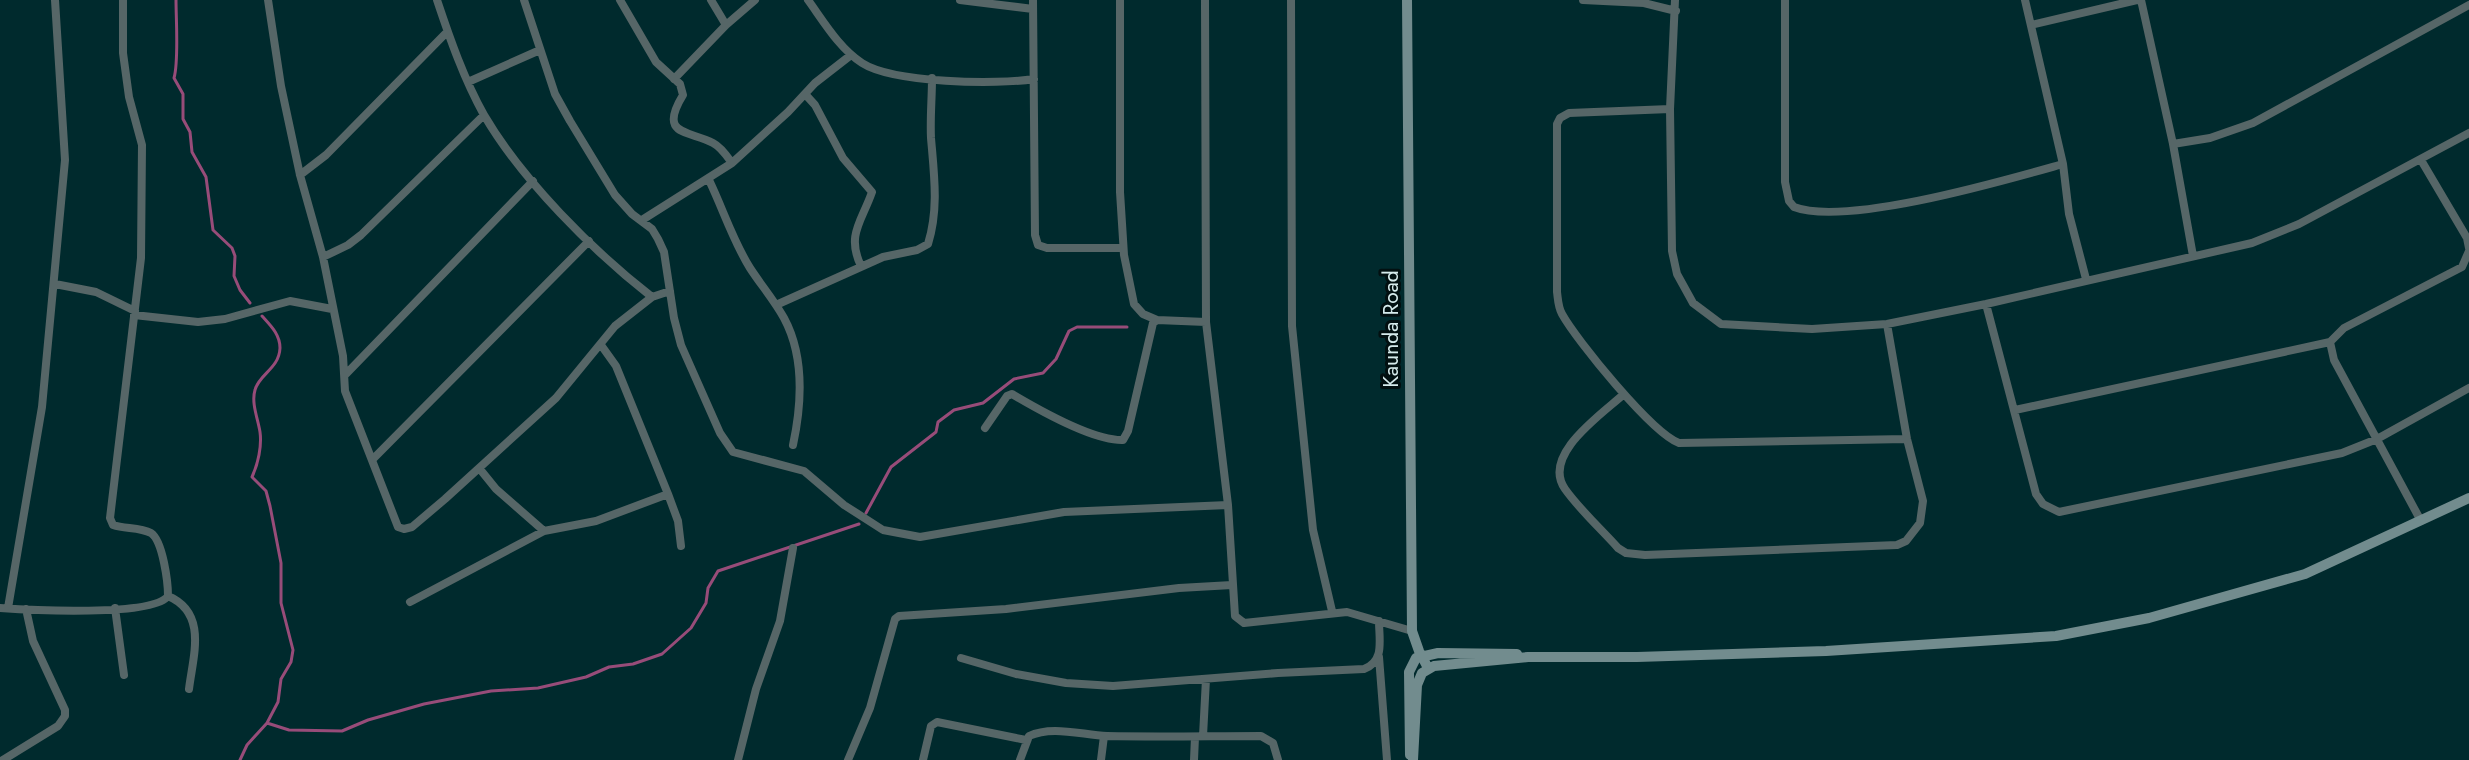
<svg xmlns="http://www.w3.org/2000/svg" width="2469" height="760" font-family="Jost,sans-serif">
  <style>
    .lines { fill: none; stroke-linecap: round; stroke-linejoin: round }
    .stream { stroke: #974c79; stroke-width: 3 }
    .street { stroke: #566667; stroke-width: 8 }
    .secondary { stroke: #728c8e; stroke-width: 10 }
    .labels { text-anchor: middle; stroke-width: 6; stroke-linejoin: round; paint-order: stroke }
    .street-label { font-size: 21px; fill: #d6ebec; stroke: #021011 }
  </style>
  <rect width="100%" height="100%" fill="#002a2d"/>
  <g class="lines">
    <path class="stream" d="M176,0C176,20 179,61 174,78L183,94V119L190,132L192,152L206,177L213,230L232,248L235,256L234,276L240,290L250,303
      M866,513L891,467L936,432L938,422L954,410L983,403L1014,379L1043,373L1056,359L1069,331L1077,327H1127
      M267,723L289,730L342,731L368,720L424,704L491,691L538,688L586,677L609,667L633,664L662,654L691,628L706,603L708,588L718,571L859,524
      M240,760L247,745L267,723L278,702L281,679L291,662L293,650L281,603V563L270,506L266,491L252,477C258,464 262,446 260,432C258,419 251,403 255,390C259,374 279,369 280,348C280,334 270,325 262,316"/>
    <path class="street" d="M268,0L281,86L300,175L323,257L343,356L345,391L398,527L404,529L412,527L445,499L556,398L615,326L652,297L670,291
      M437,0C450,39 464,79 484,115C522,180 593,251 652,297
      M524,0L555,94L570,121L615,195L632,214L652,229L658,239L664,252L674,318L681,345L720,433L733,452L804,471L844,505L883,530L920,537L1064,512L1228,505
      M620,0L656,62L680,84L683,95C658,136 688,130 713,143C721,147 727,156 732,163
      M711,0L726,25
      M808,0C824,22 839,48 862,63C893,83 997,85 1034,79
      M960,0L1033,9
      M1033,0L1035,235L1038,245L1047,248H1123
      M1120,0V192L1124,255L1134,304L1143,314L1157,320
      M1205,0L1206,322L1228,505L1235,616L1244,623L1347,612L1412,631
      M1291,0L1292,326L1313,530L1332,611
      M1583,0L1644,3L1676,11
      M1675,0L1670,109L1672,251L1677,274L1693,303L1721,324L1812,329L1887,324L1986,304L2252,243L2299,224L2469,133
      M1785,0V182L1789,201L1794,207C1846,227 2006,180 2063,164
      M2025,0L2063,164L2069,214L2086,279
      M2141,0L2173,144L2193,256
      M2031,25L2137,0
      M674,79L726,25L755,0
      M468,82L540,50
      M805,94L815,105L843,158L872,192C862,221 846,235 861,266
      M1670,109L1569,113L1560,118L1557,124V292C1558,299 1558,307 1562,314C1577,341 1652,433 1679,443L1907,439
      M2173,144L2210,138L2253,123L2469,5
      M2421,160L2467,238L2469,248
      M300,175L326,155L447,32
      M709,180C723,209 733,241 750,268C761,285 774,300 784,318C805,357 802,403 793,445
      M642,220L732,163L788,112L815,83L851,55
      M323,257L348,245L361,235L484,115
      M55,284L96,292L135,311
      M1986,304L2036,494L2043,504L2059,512L2342,453L2377,439L2469,388
      M776,305L883,257L917,250L928,244C939,209 934,174 931,138C930,118 932,98 932,78
      M134,315L198,322L225,319L290,301L332,309
      M346,374L533,181
      M1624,394C1602,414 1541,455 1565,489C1580,510 1601,529 1618,548L1626,553L1645,555L1897,545L1906,541L1920,523L1923,501L1907,439L1887,324
      M2015,410L2330,342
      M985,428L1007,396L1012,394C1039,410 1093,441 1123,440L1128,431L1153,323L1157,320L1206,322
      M373,459L589,241
      M479,468L496,489L544,531
      M668,494L678,521L681,546
      M2421,521L2334,360L2330,342L2344,328L2462,267L2469,251
      M168,596C208,613 193,656 189,689
      M410,602L544,531L596,521L668,494L616,366L601,345
      M0,608C28,610 153,617 168,596C168,583 163,541 151,533C140,527 125,529 113,525L110,518L141,258L142,145L129,97L123,53V0
      M8,608L42,407L65,160L55,0
      M115,608L124,675
      M1379,657L1387,760
      M961,658L1016,674L1066,683L1113,686L1278,673L1364,669C1385,661 1379,640 1379,621
      M1203,736L1206,679
      M3,760L58,726L65,716V710L33,641L26,609
      M738,760L756,689L780,621L793,548
      M848,760L870,708L895,619L899,616L1006,609L1179,588L1232,585
      M923,760L931,726L937,722L1026,740
      M1020,760L1029,736C1052,725 1082,735 1107,736C1158,737 1209,736 1261,736L1273,743L1278,760
      M1101,760L1104,736
      M1194,760L1195,737"/>
    <path class="secondary" d="M1407,0L1412,631L1419,651L1428,668
      M1410,755L1409,672L1416,658L1438,653L1517,654
      M1413,760L1417,685L1422,673L1434,666L1528,657H1637L1826,651L2056,636L2149,618L2305,574L2469,498"/>
  </g>
  <g class="labels">
    <g class="street-label">
      <text transform="translate(1391 329) rotate(-90)" y="7">Kaunda Road</text>
    </g>
  </g>
</svg>
